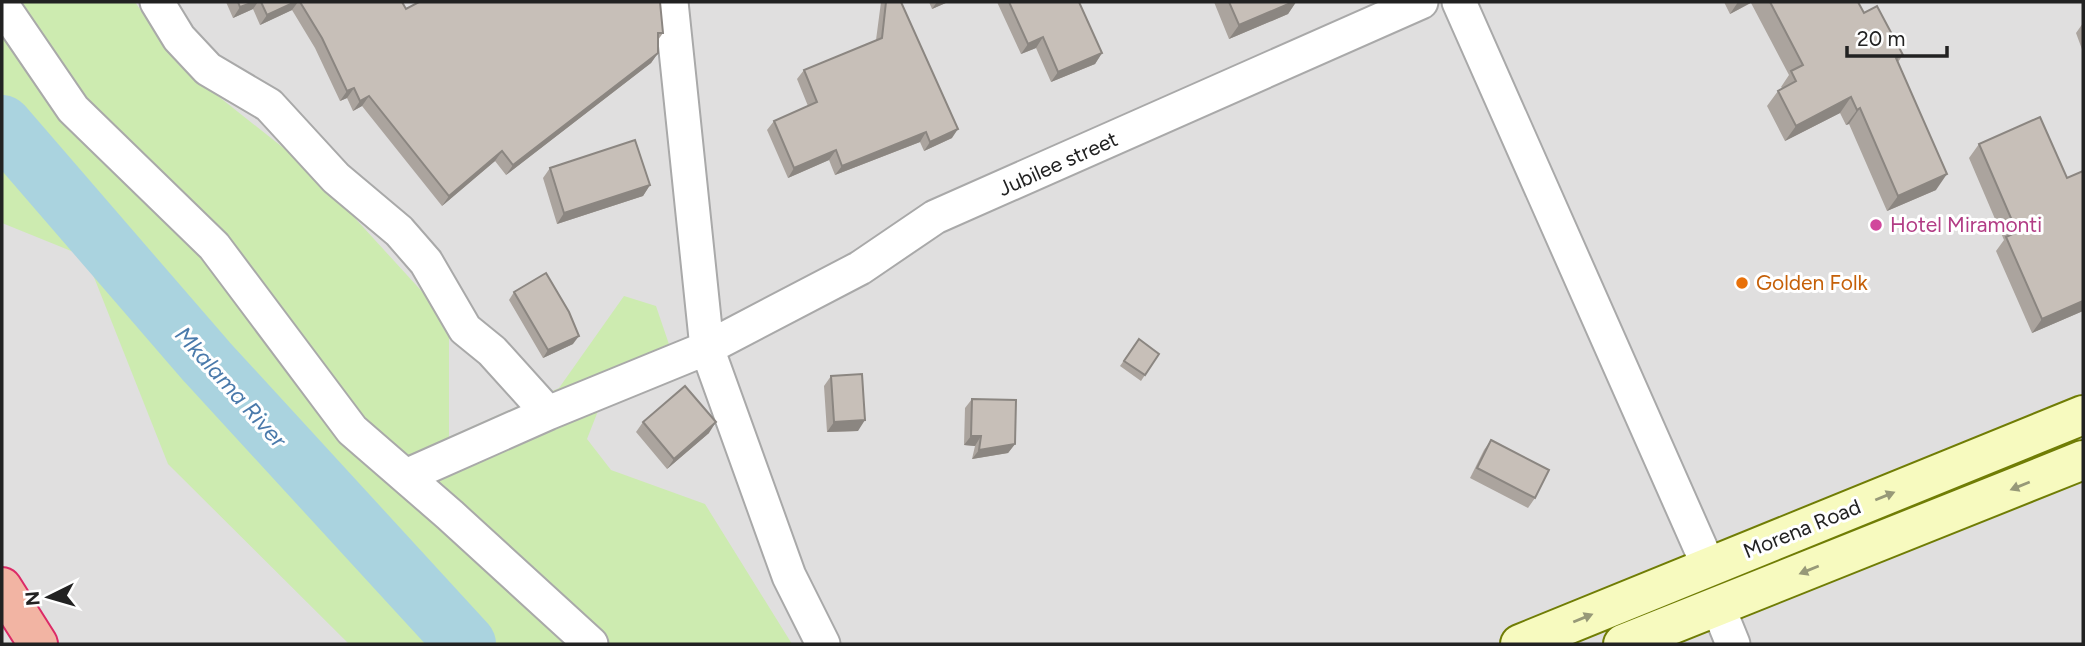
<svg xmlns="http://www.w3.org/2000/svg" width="2085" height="646" font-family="Figtree,sans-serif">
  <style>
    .residential { fill: #e0dfdf }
    .grass { fill: #cdebb0 }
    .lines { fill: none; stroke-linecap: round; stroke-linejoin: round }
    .river { stroke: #aad3df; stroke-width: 60 }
    .minor-casing { stroke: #a9a9a9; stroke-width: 37 }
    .secondary-casing { stroke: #707d05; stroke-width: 42 }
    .trunk-casing { stroke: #dc2a67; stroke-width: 42 }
    .minor { stroke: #fff; stroke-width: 33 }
    .secondary { stroke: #f7fabf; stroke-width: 38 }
    .trunk { stroke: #f2b4a3; stroke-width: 38 }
    .wall { fill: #aba49e }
    .shaded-wall { fill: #8b8681 }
    .building { fill: #c7bfb8; stroke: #8b8681; stroke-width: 2 }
    .oneway { fill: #979978 }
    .hotel-dot { fill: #d1479c; stroke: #fff; stroke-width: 2.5 }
    .food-dot { fill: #e8710a; stroke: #fff; stroke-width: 2.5 }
    .labels { text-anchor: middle; stroke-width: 6; stroke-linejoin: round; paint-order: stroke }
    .street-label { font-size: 21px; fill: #222; stroke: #fff }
    .hotel-label { font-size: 21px; fill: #b23c85; stroke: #fff; text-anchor: start }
    .food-label { font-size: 21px; fill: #c56008; stroke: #fff; text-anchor: start }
    .water-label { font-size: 23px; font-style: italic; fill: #4a7aab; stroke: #fff }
  </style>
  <rect width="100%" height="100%" fill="#f2efe9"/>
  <path class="residential" d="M2,2H2083V644H2Z"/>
  <path class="grass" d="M2,2H135L179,65L310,169L449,321V437L559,388L624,296L656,306L675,362L607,388L587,439L611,470L705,504L792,644H349L168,464L86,257L2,223Z"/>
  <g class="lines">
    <path class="river" d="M2,125L207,362L466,644"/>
    <g class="minor-casing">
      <path id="minor" d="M157,2L179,38L208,69L269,105L336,178L399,231L426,262L465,329L492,351L548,413
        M671,2L707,348L789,576L823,644
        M1459,2L1709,567
        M2,5L73,109L214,246L352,430L450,515L591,644
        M406,476L548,413L707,348L860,268L935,217L1421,2
        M1718,607L1733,644"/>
    </g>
    <g class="secondary-casing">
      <path id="secondary" d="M1520,644L2083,415
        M1623,644L2083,460"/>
    </g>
    <g class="trunk-casing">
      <path id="trunk" d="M2,587L38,644"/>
    </g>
    <use href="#minor" class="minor"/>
    <use href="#secondary" class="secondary"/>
    <use href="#trunk" class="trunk"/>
  </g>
  <path class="wall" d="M226,2H402L406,9L663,33L658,40V53L651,63L506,175L495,161L442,206L362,106L353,111L347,98L340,101L315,48L292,10L260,25L253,9L233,18Z
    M881,2H901L952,138L924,151L920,142L835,175L829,160L788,178L767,130L774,121L808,106L797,79L804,70L876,40Z
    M929,2H948L932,9Z
    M997,2H1079L1102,53L1095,64L1051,82L1036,48L1021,54Z
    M1214,2H1296L1288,14L1229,39Z
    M1724,2H1858L1864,13L1903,55L1898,62L1936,190L1887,211L1849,124L1846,125L1840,113L1785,141L1767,106L1778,91L1782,88L1781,87L1789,75L1751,3L1730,14Z
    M2083,23V52L2076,33Z
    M1979,144L2067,178L2083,311L2032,333L1996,251L2004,240L1969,158Z
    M550,168L650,185L643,196L557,224L543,178Z
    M514,292L573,344L543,358L509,300Z
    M1139,339L1159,354L1141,381L1120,366Z
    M831,376L858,431L827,432L824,386Z
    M972,399L1015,444L1008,453L972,459L975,446L964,445L965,408Z
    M643,422L709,433L667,469L636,432Z
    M1491,440L1535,498L1528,508L1470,478L1484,450Z"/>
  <path class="shaded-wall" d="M254,2H258L253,9L233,18L240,7Z
    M295,2H298L292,10L260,25L267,15Z
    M937,2H948L932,9Z
    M1293,2H1296L1288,14L1229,39L1239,25Z
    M1738,2H1752L1730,14Z
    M1043,37L1036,48L1021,54L1028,44Z
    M658,53L651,63L506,175L513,165Z
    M1102,53L1095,64L1051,82L1058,72Z
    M354,88L347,98L340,101L347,91Z
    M369,96L362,106L353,111L360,101Z
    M1851,97L1840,113L1785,141L1796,126Z
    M1860,108L1849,124L1846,125L1857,110Z
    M958,129L952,138L924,151L930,142Z
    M926,132L920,142L835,175L842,166Z
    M836,150L829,160L788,178L794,168Z
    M502,151L495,161L442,206L449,196Z
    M1947,174L1936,190L1887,211L1898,196Z
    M650,185L643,196L557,224L564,213Z
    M2083,301V311L2032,333L2042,319Z
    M579,336L573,344L543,358L548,350Z
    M865,420L858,431L827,432L834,422Z
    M716,422L709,433L667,469L674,459Z
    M971,436H981L975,446L964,445Z
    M1015,444L1008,453L972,459L979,450Z"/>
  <path class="building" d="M238,2H254L240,7Z
    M261,2H295L267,15Z
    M300,2H402L406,9L419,2H660L663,33H658V53L513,165L502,151L449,196L369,96L360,101L354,88L347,91L322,38Z
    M886,2H901L958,129L930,142L926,132L842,166L836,150L794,168L774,121L817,102L804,70L882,38Z
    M1009,2H1079L1102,53L1058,72L1043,37L1028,44Z
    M1229,2H1293L1239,25Z
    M1770,2H1858L1864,13L1877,6L1903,55L1896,58L1947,174L1898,196L1860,108L1857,110L1851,97L1796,126L1778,91L1796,81L1791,71L1803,65Z
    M2040,117L2067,178L2083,171V301L2042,319L2006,237L2017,232L1979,144Z
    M635,140L650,185L564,213L550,168Z
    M546,273L569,312L579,336L548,350L514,292Z
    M1139,339L1159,354L1145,375L1124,361Z
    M862,374L865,420L834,422L831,376Z
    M685,386L716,422L674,459L643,422Z
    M972,399L1016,400L1015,444L979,450L981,436H971Z
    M1491,440L1549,470L1535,498L1477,468Z"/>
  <defs><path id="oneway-solid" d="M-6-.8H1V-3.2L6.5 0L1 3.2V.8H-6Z" transform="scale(1.75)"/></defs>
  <g class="oneway">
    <use href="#oneway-solid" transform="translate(2020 486) rotate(158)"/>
    <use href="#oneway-solid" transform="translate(1885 496) rotate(-22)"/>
    <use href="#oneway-solid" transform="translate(1809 570) rotate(158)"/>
    <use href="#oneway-solid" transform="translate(1583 618) rotate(-22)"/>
  </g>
  <circle class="hotel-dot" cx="1876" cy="225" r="7"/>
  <circle class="food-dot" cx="1742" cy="283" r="7"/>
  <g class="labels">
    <g class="street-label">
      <text transform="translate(1058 164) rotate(-24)" y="7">Jubilee street</text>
      <text transform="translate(1802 529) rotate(-22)" y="7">Morena Road</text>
    </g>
    <g class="hotel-label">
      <text x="1890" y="232">Hotel Miramonti</text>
    </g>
    <g class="food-label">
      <text x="1756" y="290">Golden Folk</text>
    </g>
    <g class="water-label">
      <text transform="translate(231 387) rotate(48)" y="8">Mkalama River</text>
    </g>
  </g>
  <rect width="2085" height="646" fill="none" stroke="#222222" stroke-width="7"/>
  <g transform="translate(49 597) rotate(265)" stroke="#ffffff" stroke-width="5" paint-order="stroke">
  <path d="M0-5L12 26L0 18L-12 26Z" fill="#222222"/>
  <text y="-10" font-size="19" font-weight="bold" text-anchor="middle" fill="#222222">N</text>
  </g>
  <path d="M1847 46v10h100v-10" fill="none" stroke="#222222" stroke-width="3.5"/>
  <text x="1857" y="46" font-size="21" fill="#222222" stroke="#ffffff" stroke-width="5" paint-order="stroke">20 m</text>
</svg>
